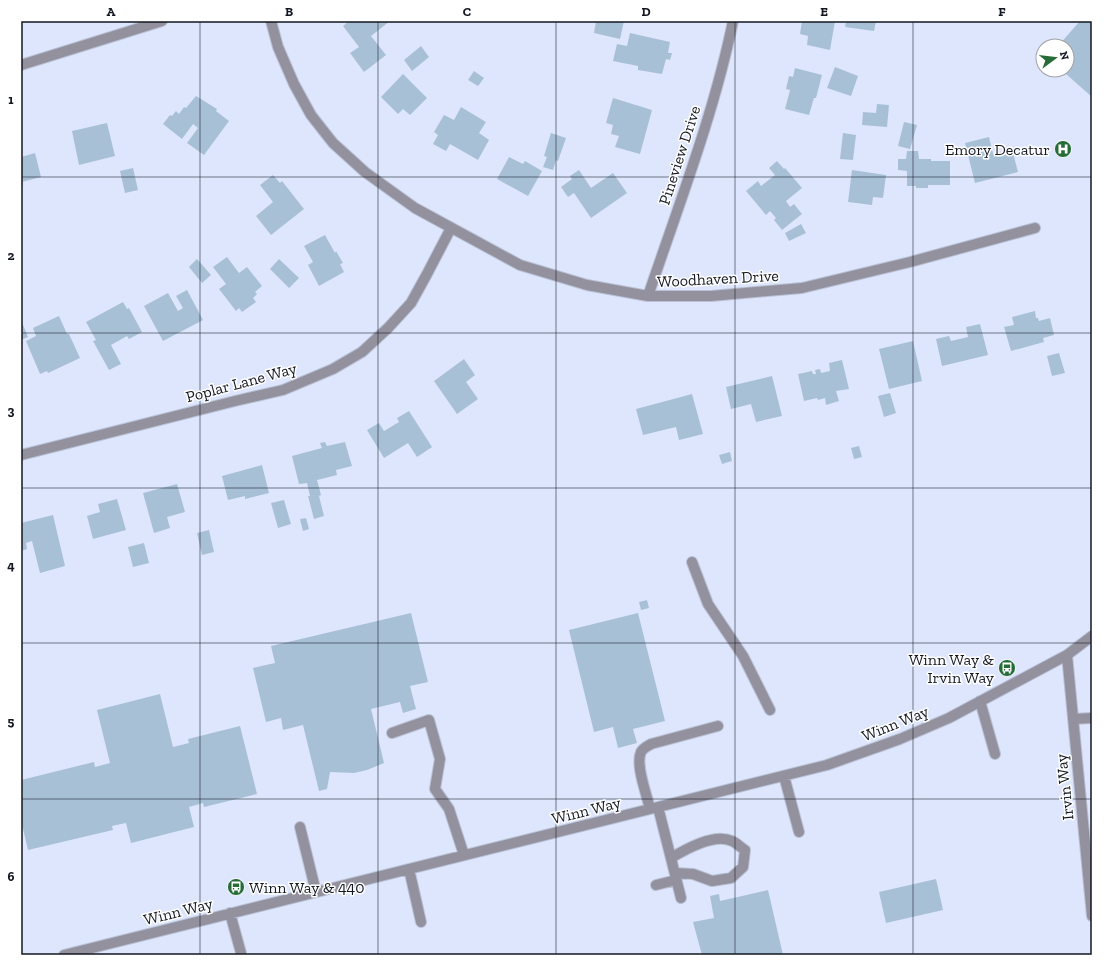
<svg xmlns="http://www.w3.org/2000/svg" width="1113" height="976" font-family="'Zilla Slab',serif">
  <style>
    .building { fill: #a8c0d6 }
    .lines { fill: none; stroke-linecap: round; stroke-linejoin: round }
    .minor-casing { stroke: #b9c1d5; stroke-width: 12 }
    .minor { stroke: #93919e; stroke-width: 10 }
    .grid { fill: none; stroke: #131721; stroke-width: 1; stroke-opacity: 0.55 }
    .labels { text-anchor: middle; stroke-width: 3; stroke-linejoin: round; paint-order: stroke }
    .poi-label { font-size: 16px; fill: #131721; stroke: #fff; text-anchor: end }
    .street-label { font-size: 16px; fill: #131721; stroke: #fff }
    .neatline { fill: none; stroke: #131721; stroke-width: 1.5 }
    .grid-label { font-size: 13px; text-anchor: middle; font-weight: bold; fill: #131721 }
  </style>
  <rect width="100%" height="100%" fill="#dde6fd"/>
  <path class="building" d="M349,21H390L371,36L386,55L364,72L350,53L359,47L343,26Z
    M596,21H624L620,39L594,33Z
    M802,21H835L830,50L807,45L808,36L800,34Z
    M846,21H876L874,31L845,27Z
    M1080,21H1092V97L1066,74L1065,70H1067V46H1058Z
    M630,33L670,42L668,53H672L670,60L666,59L662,74L638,70V66L613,61L617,44L627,46Z
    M421,46L429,57L412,71L404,60Z
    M835,67L858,76L851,96L827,88Z
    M795,68L822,75L816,98H814L809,115L785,109L790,90L786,89L789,76L793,77Z
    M474,71L484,78L478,86L468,80Z
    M403,74L427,98L410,115L403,109L398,114L381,97Z
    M196,96L217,109L216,111L229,121L204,155L187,143L198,128L193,124L182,139L163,124L170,115L172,116L176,111L179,114L184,107L186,108Z
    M613,98L652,110L640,154L615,147L619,136L611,134L613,125L606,123Z
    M877,104L889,105L887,127L862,125L863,112L876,113Z
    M461,107L486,122L479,133L489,140L478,160L450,144L446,151L433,144L438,135L434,132L444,115L454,120Z
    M904,122L917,125L910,149L898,146Z
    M107,123L115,156L79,165L72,131Z
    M551,133L566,138L558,161L556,160L553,170L543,167L547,157L544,156Z
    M843,133L856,135L853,160L840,159Z
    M989,137L993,154L1012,149L1018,172L975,183L965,143Z
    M907,151H918L919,159H931V161H950V185H928V188H916V186H907V171L898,170V159H906Z
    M35,153L41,177L22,182L23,185L21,186V157Z
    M509,157L523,164L525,161L542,171L528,196L497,179Z
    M777,161L784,169L785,168L802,188L786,201L790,207L794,204L802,214L782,230L774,220L776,218L770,211L766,215L746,191L758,181L761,186L775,175L769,168Z
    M133,168L138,190L125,193L120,171Z
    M579,170L591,188L613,173L627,193L591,218L574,193L568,197L561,187L572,179L570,176Z
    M852,170L886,175L883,198L873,197L872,205L848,202Z
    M273,175L280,183L282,181L304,209L271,235L256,216L273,202L260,185Z
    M801,224L806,233L789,241L785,233Z
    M325,235L335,253L336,251L343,263L340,264L344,272L319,286L308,265L313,262L304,246Z
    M227,257L239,273L247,267L262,286L255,292L257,294L253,298L256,302L242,312L239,308L236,311L219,289L226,284L213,267Z
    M197,259L211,275L202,283L189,267Z
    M279,259L299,278L289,288L270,269Z
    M187,290L203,320L163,341L144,306L168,293L178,311L183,308L176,296Z
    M123,302L127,309L129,308L142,332L129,339L127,336L111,345L121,364L109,370L93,341L96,340L86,322Z
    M1035,311L1036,318H1038L1039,321L1050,318L1054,335L1043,338L1044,342L1011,351L1004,327L1014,325L1012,317Z
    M59,316L67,334H69L80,358L48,373L47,371L40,374L26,341L36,336L33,328Z
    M21,320L28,337L21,340Z
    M980,324L988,355L942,366L936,339L949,336L951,341L968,337L966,327Z
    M913,341L922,381L889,389L879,349Z
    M1059,353L1065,373L1052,376L1047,356Z
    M464,359L475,375L466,382L478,399L457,414L434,381Z
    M842,360L849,389L836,391L839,401L826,405L825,398L818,400L817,398L804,401L798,374L812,371L813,374H816L815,370L820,369L821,373L830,371L829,363Z
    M772,376L782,416L756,422L751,404L731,409L726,387Z
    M890,393L896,413L884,417L878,396Z
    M692,394L703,434L679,440L676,427L643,435L636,409Z
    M409,411L432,447L417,457L408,443L384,458L367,430L379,423L384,431L399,422L397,418Z
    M325,442L327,446L345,442L352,466L336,470L337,475L317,480L321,495L319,496L324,516L314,519L308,496H310L307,483L299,484L292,456L322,448L320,443Z
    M859,446L862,457L854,459L851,448Z
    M730,452L732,461L722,464L719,455Z
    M262,465L269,493L245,499V496L228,500L222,476Z
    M177,484L185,512L167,517L170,528L154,533L143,493Z
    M117,499L126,530L93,539L87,516L100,512L98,504Z
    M284,500L291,524L278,528L271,503Z
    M53,515L65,566L40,573L32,541L26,543L27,549L21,551V523Z
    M306,518L309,529L303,531L300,519Z
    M209,530L214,552L202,555L197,533Z
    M144,543L149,563L133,567L128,547Z
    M647,600L649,608L641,610L639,602Z
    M411,613L428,682L410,686L416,709L403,713L400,702L371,709L384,763L367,770L354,773L330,772L327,789L319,791L303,725L283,730L281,718L266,722L253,668L275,663L271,646Z
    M638,613L665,721L633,729L637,743L618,748L613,727L594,732L569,630Z
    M160,694L173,747L189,743L188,739L240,726L257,794L204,807L203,803L189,807L194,827L131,843L126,823L112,826L113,830L28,850L21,820V780L94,762L95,767L110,763L97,710Z
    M936,879L943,910L886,923L879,892Z
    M242,884L243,890L231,892L229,886Z
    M768,890L783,955H702L693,922L714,918L710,896L719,894L720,901Z"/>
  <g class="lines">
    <g class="minor-casing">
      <path id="minor" d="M271,21L278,47L294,84L311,115L333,143L365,172L415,208L520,265L587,285L648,296H711L802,288L910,262L1035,228
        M21,65L162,21
        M648,296C678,207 714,114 733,21
        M21,455L235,401L283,390L333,369L362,352L388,328L411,303L427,274L451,228
        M692,562L708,604L743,656L770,710
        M1067,655L1092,916
        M980,701L995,754
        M1073,719L1092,718
        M392,733L429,720L440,759L435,789L449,809L464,855
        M784,776L799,832
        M658,807L681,898
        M650,809C647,795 635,765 641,752C643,748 648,746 651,744L718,726
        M300,827L316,892
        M671,858C686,849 714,833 732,841C737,843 741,848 745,850L743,867L731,878L712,881L693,874L675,873
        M409,869L421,922
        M656,885L676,880
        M230,913L241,953
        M64,955L827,765L900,739L949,718L1067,655L1092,636"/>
    </g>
    <use href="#minor" class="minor"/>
  </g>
  <path class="grid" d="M200,21V955M378,21V955M556,21V955M735,21V955M913,21V955M21,177H1092M21,333H1092M21,488H1092M21,643H1092M21,799H1092"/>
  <defs>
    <g id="hospital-disc" transform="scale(0.9)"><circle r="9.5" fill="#266c38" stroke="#fff"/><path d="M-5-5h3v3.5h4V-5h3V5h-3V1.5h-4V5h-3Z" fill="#fff"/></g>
    <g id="bus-disc" transform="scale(0.9)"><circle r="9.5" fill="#266c38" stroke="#fff"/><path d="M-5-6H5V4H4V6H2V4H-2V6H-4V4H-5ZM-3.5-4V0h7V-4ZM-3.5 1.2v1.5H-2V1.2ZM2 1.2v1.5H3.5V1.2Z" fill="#fff"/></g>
  </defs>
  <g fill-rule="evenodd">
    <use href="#hospital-disc" x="1063" y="149"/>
    <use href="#bus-disc" x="1007" y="668"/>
    <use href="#bus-disc" x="236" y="887"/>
  </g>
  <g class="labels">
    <g class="poi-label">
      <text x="1050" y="155">Emory Decatur</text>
      <text x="994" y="665">Winn Way &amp;<tspan x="994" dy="18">Irvin Way</tspan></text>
      <text x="249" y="893" text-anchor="start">Winn Way &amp; 440</text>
    </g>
    <g class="street-label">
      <text transform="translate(679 155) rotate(-72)" y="6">Pineview Drive</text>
      <text transform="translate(718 278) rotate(-3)" y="6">Woodhaven Drive</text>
      <text transform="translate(241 382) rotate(-15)" y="6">Poplar Lane Way</text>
      <text transform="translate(895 723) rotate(-22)" y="6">Winn Way</text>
      <text transform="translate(1064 787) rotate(-96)" y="6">Irvin Way</text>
      <text transform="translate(586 810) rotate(-14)" y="6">Winn Way</text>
      <text transform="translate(178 911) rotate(-14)" y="6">Winn Way</text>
    </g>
  </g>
  <rect width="1113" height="976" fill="none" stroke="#ffffff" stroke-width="44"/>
  <g transform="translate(1055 58) rotate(75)"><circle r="19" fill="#ffffff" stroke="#a1a2a6"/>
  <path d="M0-3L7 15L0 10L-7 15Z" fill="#266c38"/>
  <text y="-6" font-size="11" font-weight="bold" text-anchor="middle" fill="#131721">N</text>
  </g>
  <rect x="22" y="22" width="1069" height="932" class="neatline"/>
  <g class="grid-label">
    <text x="111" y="16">A</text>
    <text x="289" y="16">B</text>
    <text x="467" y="16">C</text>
    <text x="646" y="16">D</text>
    <text x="824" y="16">E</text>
    <text x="1002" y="16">F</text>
    <text x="11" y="104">1</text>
    <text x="11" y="260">2</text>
    <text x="11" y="415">3</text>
    <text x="11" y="570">4</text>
    <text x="11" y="726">5</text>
    <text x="11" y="881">6</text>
  </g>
</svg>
